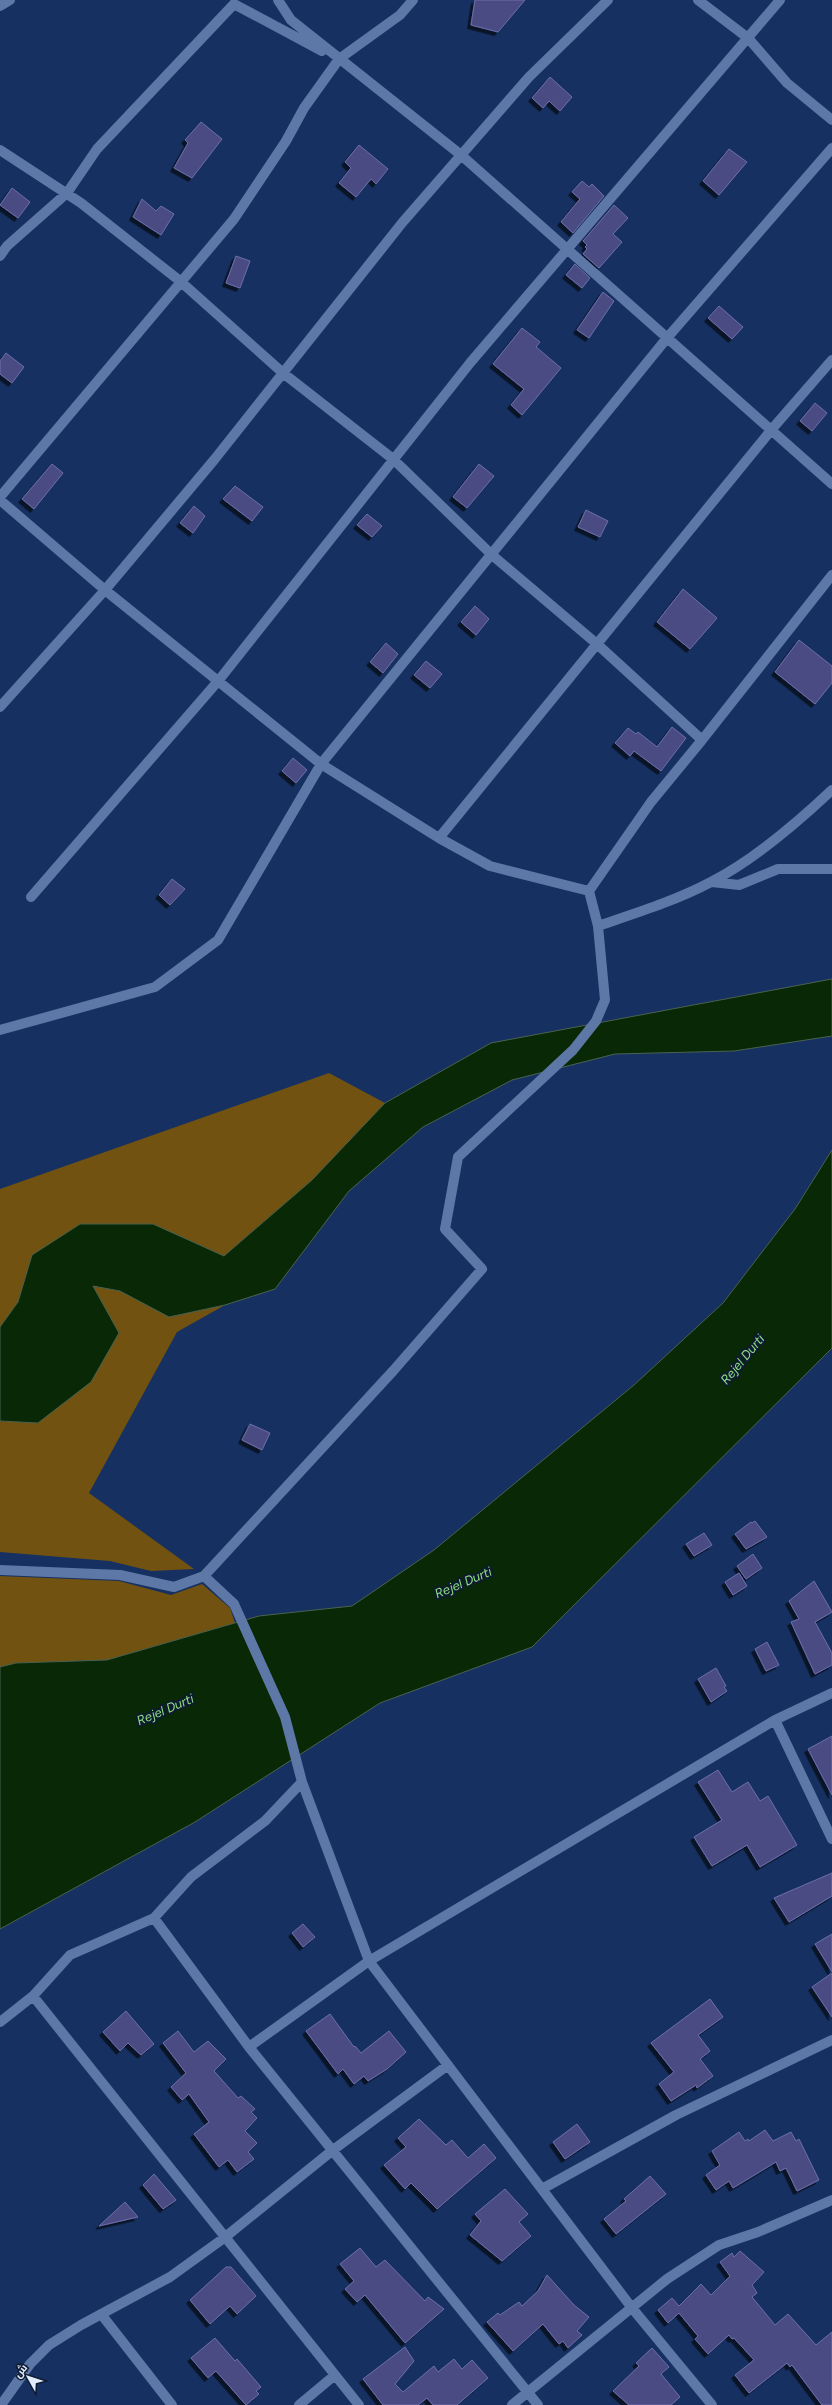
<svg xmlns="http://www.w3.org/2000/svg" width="832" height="2405" font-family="Figtree,Cairo,sans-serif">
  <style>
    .green { fill: #715210 }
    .water { fill: #092805; stroke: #4a624f }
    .building { fill: #4b4c84; stroke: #6c6eaa; filter: url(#shadow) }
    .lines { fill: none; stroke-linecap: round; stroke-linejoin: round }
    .minor { stroke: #5d78a7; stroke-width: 10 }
    .labels { text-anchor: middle; stroke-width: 4; stroke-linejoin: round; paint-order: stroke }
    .water-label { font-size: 13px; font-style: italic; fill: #8edd81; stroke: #0e1b30 }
  </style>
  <defs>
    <filter id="shadow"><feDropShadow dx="-3.5" dy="3.5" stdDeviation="0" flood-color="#0009"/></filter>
  </defs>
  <rect width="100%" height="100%" fill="#163161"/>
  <path class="green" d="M329,1073L385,1103L312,1180L224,1256L153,1224L32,1255L18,1302L0,1327V1189Z
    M92,1286L120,1291L169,1317L225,1305L177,1332L89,1493L194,1569L151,1571L110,1561L0,1552V1421L38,1423Z
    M0,1576L119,1581L171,1595L202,1584L230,1608L235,1623L107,1660L16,1663L0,1667Z"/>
  <path class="water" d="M832,979V1036L734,1051L615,1054L512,1080L423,1127L349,1191L275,1289L225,1305L169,1317L120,1291L93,1286L119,1333L91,1382L38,1423L0,1421V1327L18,1302L32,1255L80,1224H153L224,1256L312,1180L385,1103L491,1043Z
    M832,1150V1348L532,1647L380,1703L195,1822L0,1929V1667L16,1663L107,1660L259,1616L352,1606L434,1550L634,1385L723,1303L795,1209Z"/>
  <path class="building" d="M475,0H525L498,32L471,25Z
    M550,77L572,97L560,111L549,101L543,108L532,98Z
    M201,122L222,139L192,178L174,168L188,143L185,140Z
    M359,145L388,169L376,184L371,179L356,197L339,183L351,168L345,162Z
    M729,149L747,162L719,195L703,181Z
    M582,181L589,187L592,184L604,196L573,233L561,222L580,199L572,192Z
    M12,188L30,202L18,218L0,205Z
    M142,199L156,211L161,206L174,214L161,235L133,217Z
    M614,205L628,218L613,234L622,242L599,268L583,254L587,249L585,247L587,245L583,241Z
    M236,256L250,261L240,288L226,283Z
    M575,264L590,278L582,288L566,275Z
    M603,292L614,301L589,338L577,330Z
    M719,306L743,327L732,339L708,318Z
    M522,328L540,342L536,347L561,368L522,415L511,405L524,389L493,364Z
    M6,353L24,367L12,383L0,374V361Z
    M815,403L827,413L812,431L800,421Z
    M52,464L63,473L34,509L22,499Z
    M479,464L494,476L467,508L453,497Z
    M235,486L263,507L252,521L223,499Z
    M194,506L205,516L193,533L180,523Z
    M586,510L608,521L600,537L578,527Z
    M367,514L382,526L372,537L357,525Z
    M683,589L717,618L690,649L657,622Z
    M475,606L489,619L476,635L461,622Z
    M799,640L832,666V683L815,704L775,672Z
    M386,643L398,654L383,673L370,662Z
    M426,661L442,674L430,688L414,675Z
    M672,727L686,738L661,771L634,751L630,756L615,743L628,728L636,734L638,732L657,747Z
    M293,758L307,770L296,783L282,771Z
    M172,879L185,889L170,905L159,895Z
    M250,1424L270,1433L262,1450L242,1440Z
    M755,1521L767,1537L746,1549L735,1534L751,1522L752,1523Z
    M704,1533L712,1545L694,1556L686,1544Z
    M753,1554L762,1568L746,1579L737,1566Z
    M739,1573L747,1586L733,1595L725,1582Z
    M814,1581L832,1612L815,1622L832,1653V1665L815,1674L791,1622L799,1619L789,1601Z
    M767,1642L779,1665L766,1671L755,1649Z
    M716,1668L726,1686L724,1687L727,1691L711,1702L698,1679Z
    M832,1736V1795L808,1749Z
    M718,1770L732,1792L748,1782L760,1801L768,1796L797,1845L760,1867L747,1845L712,1866L694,1837L722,1820L698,1782Z
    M832,1873V1896L789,1922L774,1898Z
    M303,1924L315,1937L303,1947L292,1933Z
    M832,1934V1972L815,1944Z
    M832,1973V2017L812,1987Z
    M710,1999L723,2017L698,2035L710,2051L700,2059L713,2076L697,2088L696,2085L671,2101L659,2084L674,2072L651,2043Z
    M126,2011L154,2044L141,2055L128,2043L120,2051L103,2032Z
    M330,2014L354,2047L355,2046L361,2053L389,2031L406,2052L387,2069L368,2081L364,2076L354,2084L343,2069L338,2074L306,2031Z
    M178,2031L194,2052L208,2041L226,2059L214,2071L238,2098L241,2096L255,2109L251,2112L257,2118L245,2131L257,2143L248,2152L254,2159L237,2172L228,2160L219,2167L194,2134L209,2122L189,2094L182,2100L171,2087L186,2073L163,2043Z
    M419,2119L446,2145L452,2140L468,2158L484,2144L496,2158L437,2209L411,2183L405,2189L384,2165L406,2147L398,2138Z
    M577,2124L590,2142L565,2159L553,2142Z
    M765,2130L773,2141L791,2132L796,2141L799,2139L819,2180L797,2191L786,2168L780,2171L776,2162L733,2188L729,2181L716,2190L706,2175L720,2165L712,2151L739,2132L745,2141L748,2139L749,2141Z
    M154,2174L176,2200L163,2209L143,2185Z
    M650,2176L666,2194L616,2234L604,2219L626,2201L624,2199Z
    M505,2189L528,2214L519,2222L531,2236L502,2261L470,2235L481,2221L475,2214Z
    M125,2202L138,2217L99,2226Z
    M360,2248L376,2267L385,2260L425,2301L428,2297L444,2309L405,2343L365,2295L357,2302L345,2289L354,2281L340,2264Z
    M740,2251L764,2272L752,2285L757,2293L752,2297L775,2325L788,2314L816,2345L832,2332V2405H822L792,2365L790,2367L787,2363L749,2393L735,2375L754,2360L734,2338L732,2339L729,2335L708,2354L695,2339L698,2336L679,2313L668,2323L658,2310L672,2298L679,2306L701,2284L711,2295L730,2276L720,2262L732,2253L734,2257Z
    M226,2267H231L256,2296L237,2314L230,2306L210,2324L190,2300Z
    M547,2275L574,2305L589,2317L577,2331L582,2335L568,2348L563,2341L559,2344L543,2324L513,2351L487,2322L498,2313L500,2315L519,2302L522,2306L538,2291Z
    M215,2338L235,2361L237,2359L261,2387L256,2391L259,2394L246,2405L216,2371L208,2378L191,2358Z
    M405,2347L414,2361L395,2384L403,2392L434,2366L438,2372L454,2359L462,2369L472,2360L488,2378L457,2405H433L427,2398L418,2405H383L363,2379Z
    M652,2348L669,2367L661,2374L680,2397L671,2405H629L613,2391L639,2366L636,2363Z"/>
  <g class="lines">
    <path class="minor" d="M278,0L291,20L461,155L832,484
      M698,0L748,38L787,83L832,120
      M0,6L10,0
      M0,150L81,203L180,281L283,373L393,459L492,555L597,644L702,740L651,802L589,891L598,926L605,1000L596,1021L573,1050L458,1157L445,1229L482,1269L393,1371L204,1576L174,1587L120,1575L0,1570
      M0,256L7,246L67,193L97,149L234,4L322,51
      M0,497L234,219L286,141L304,108L339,59L400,15L413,0
      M0,500L105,590L321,764L439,838L490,866L589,891
      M0,707L105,590L214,460L402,223L529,77L608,0
      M702,740L832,575
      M439,838L772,429L832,360
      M712,882L739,885L778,869H832
      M31,897L219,680L470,363L780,0
      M598,926C636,913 675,901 711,882C754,860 797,823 832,790
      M0,1030L155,987L218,940L321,764L667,338L832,148
      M204,1576L234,1604L285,1717L302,1782L369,1961L632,2308L712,2405
      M775,1720L832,1839
      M154,1918L249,2047L538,2405
      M33,1996L359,2405
      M0,2022L33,1996L70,1955L154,1918L191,1877L265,1821L302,1782
      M249,2047L369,1961L775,1720L832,1693
      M542,2189L676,2115L832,2040
      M101,2314L172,2405
      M1,2405L30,2364L49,2345L81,2325L170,2277L224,2238L333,2150L448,2065
      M299,2405L335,2375
      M512,2405L667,2279L719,2245L758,2232L832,2200"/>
  </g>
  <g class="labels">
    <g class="water-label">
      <text transform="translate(742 1359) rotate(-50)" y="5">Rejel Durti</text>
      <text transform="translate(463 1582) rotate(-23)" y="5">Rejel Durti</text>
      <text transform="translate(165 1709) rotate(-23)" y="5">Rejel Durti</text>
    </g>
  </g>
  <g transform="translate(28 2377) rotate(309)" stroke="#0e1b30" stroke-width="3" paint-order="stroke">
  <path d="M0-3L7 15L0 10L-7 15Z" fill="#e0ebfd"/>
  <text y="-6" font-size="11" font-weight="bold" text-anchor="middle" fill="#e0ebfd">ش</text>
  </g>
</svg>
